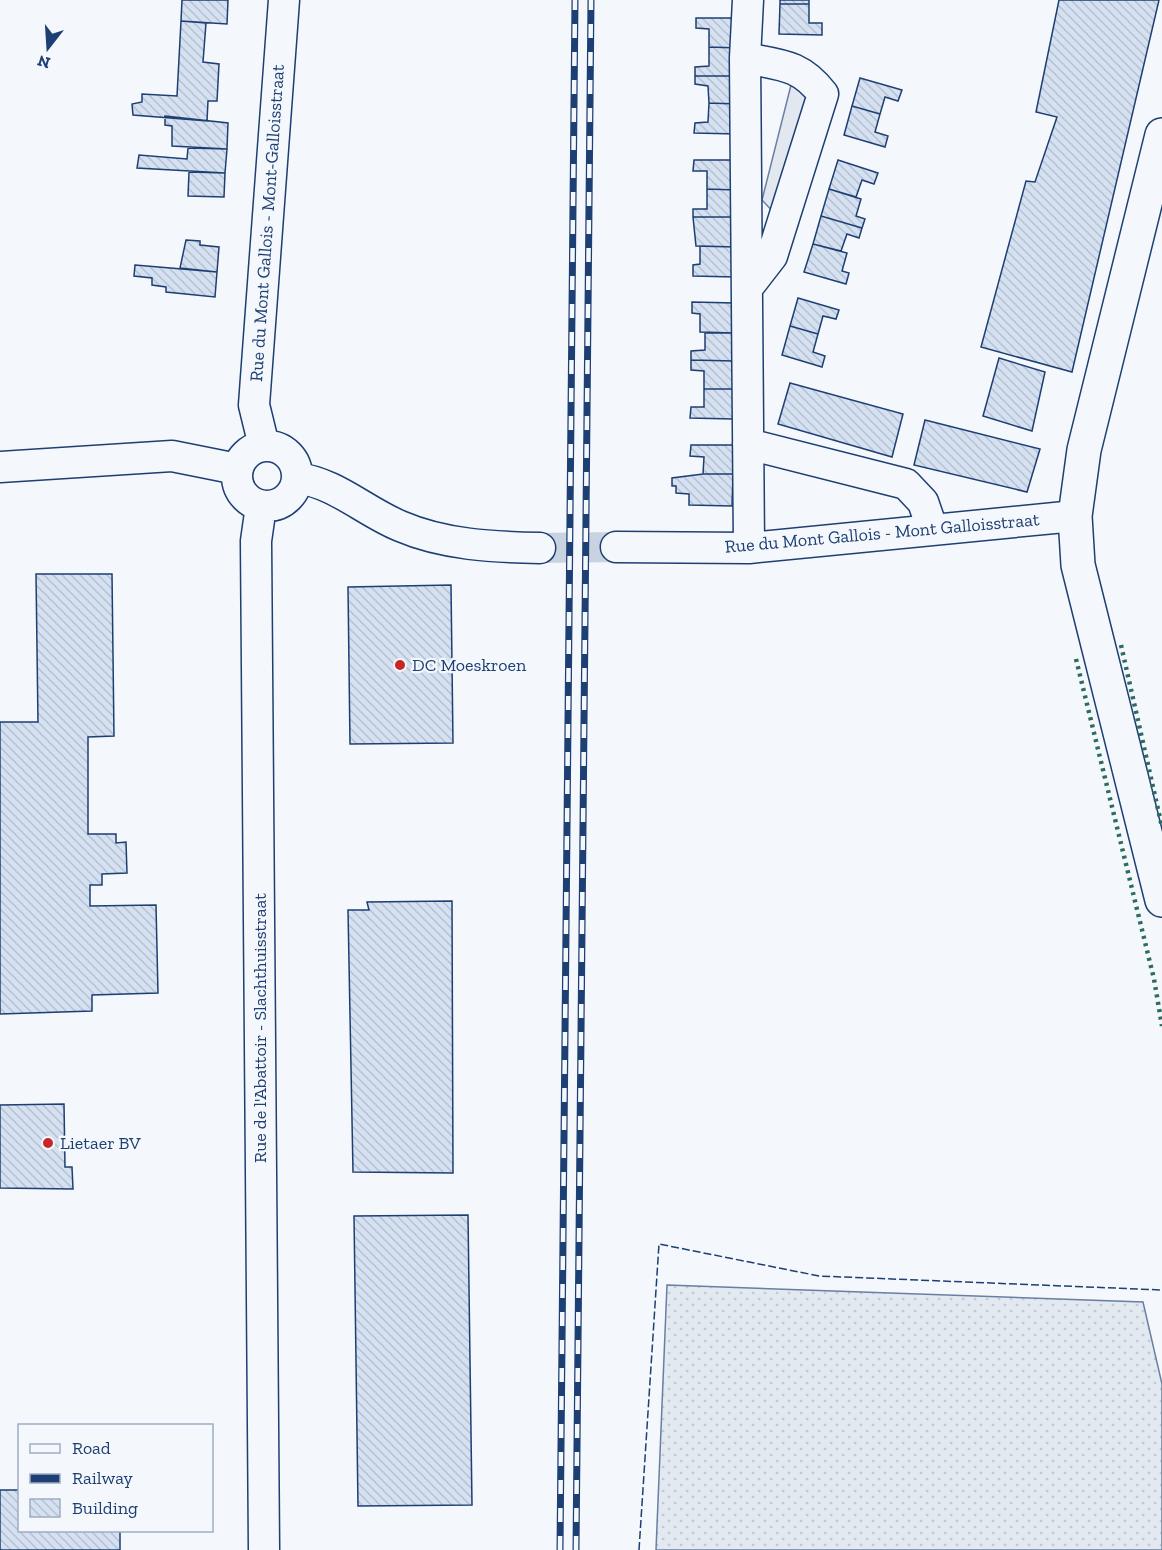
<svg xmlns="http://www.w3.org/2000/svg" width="1162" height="1550" font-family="'Zilla Slab',serif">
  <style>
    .grass { fill: url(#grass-dots); stroke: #687fa3; stroke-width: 1.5 }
    .parking { fill: #e3e8f0; stroke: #687fa3; stroke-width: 1.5 }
    .building { fill: url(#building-back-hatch); stroke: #1d3f73; stroke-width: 1.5 }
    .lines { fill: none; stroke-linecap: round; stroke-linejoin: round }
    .minor-tunnel { stroke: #c9d2e0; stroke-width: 30; stroke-dasharray: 30 15; stroke-linecap: butt }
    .minor-casing { stroke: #1d3f73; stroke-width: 33 }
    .major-casing { stroke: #1d3f73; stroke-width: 36 }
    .minor { stroke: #f4f7fb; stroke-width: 30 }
    .major { stroke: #f4f7fb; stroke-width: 33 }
    .rail-casing { stroke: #1d3f73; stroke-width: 7 }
    .rail { stroke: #f4f7fb; stroke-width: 4.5; stroke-dasharray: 14; stroke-linecap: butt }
    .hedge { stroke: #2c6c60; stroke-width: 4.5; stroke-dasharray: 3 4.5; stroke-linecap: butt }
    .fence { stroke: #1d3f73; stroke-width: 1.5; stroke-dasharray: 8 3; stroke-linecap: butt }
    .poi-dot { fill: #c62828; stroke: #f4f7fb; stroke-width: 2 }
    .labels { text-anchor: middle; stroke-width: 4.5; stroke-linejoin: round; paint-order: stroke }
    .street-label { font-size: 18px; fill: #1d3f73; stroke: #f4f7fb }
    .poi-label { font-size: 18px; fill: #1d3f73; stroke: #f4f7fb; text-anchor: start }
  </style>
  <defs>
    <pattern id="grass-dots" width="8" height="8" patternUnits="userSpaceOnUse" patternTransform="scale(1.5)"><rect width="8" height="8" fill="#e3e9f0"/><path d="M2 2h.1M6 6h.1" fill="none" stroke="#c2c9d1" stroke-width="1.8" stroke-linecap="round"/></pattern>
    <pattern id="building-back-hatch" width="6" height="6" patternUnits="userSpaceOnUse" patternTransform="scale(1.5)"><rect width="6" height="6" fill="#d5e0f0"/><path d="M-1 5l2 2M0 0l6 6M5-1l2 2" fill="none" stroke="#b6c1d1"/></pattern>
  </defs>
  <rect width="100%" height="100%" fill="#f4f7fb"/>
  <path class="grass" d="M667,1285L1143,1302L1162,1384V1550H656Z"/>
  <path class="parking" d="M792,81L812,98L776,215L762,200Z"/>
  <path class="building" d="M182,0H228L227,24L181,21Z
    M780,0H809V4H780Z
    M1059,0H1159L1072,372L981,347L1026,181L1035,182L1057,117L1036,112Z
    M780,4H809V23H822V35L779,34Z
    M696,18H738V48L709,47V29L696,28Z
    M181,21L206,23L203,62L219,64L217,101H208L207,121L133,115L132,104L142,102V94L177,96Z
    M709,47L738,48V76H695V67L709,66Z
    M695,76H738L737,104L709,103L708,86L695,84Z
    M860,78L902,90L898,101L885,97L880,114L852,106Z
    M709,103L737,104V134L694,133L695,123L708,122Z
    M852,106L880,114L875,132L888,136L885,147L844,135Z
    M165,116L228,123L227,149L172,146V126L165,125Z
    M188,148L227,149L225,173L137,168L139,155L187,159Z
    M694,160H736V190L707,189V171H693Z
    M838,160L878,173L874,184L862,180L856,197L829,189Z
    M189,172L225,173L224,197L188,196Z
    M707,189L736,190V217H693V209H707Z
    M829,189L861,199L856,216L865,219L862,228L821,216Z
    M821,216L862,228L859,238L847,234L841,251L813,244Z
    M693,217H736L735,247L696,246Z
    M186,240L200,241V245L219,247L217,272L180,268Z
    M813,244L847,253L842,271L849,273L846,284L804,272Z
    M700,246L735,247V277L693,276V265L700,264Z
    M135,265L217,272L215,297L166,292V287L152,285V278L134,276Z
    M798,298L839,310L836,319L823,316L818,334L790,326Z
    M692,302L734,303V333L700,332V314L692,313Z
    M790,326L818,334L813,352L825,356L822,367L782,355Z
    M705,333H734V361L691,360V351L705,350Z
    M999,358L1045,372L1032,431L983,416Z
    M691,360L734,361L733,389H704V371L691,370Z
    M790,383L903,414L892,457L778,424Z
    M704,389H733V419L690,418L691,407H704Z
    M925,420L1040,449L1027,492L914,465Z
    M691,445H733V474H703L704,457L690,456Z
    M703,474H733L732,506L689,505V494L676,493V486H672V478Z
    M36,574H112L114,736L88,737V834H116V843L126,842L127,873L102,874V885H90V906L156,905L158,993L92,995V1011L0,1014V722H38Z
    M451,585L453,743L350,744L348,587Z
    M452,901L453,1173L353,1172L348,910H369L367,902Z
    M64,1104L65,1167H72L73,1189L0,1188V1105Z
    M468,1215L472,1505L358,1506L354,1216Z
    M0,1490H20V1530H120V1550H0Z"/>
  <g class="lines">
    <path class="minor-tunnel" d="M540,548L616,547"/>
    <g class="minor-casing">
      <path id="minor" d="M748,0L745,58L749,548
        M745,58C780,65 800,64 823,94L772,256L748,287
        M748,444L906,484L923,502L932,528
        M237 476a30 30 0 1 1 60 0a30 30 0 1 1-60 0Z
        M264,446L254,405L284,0
        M0,467L172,456L237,469
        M297,478C336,483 364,511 400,526C444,545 493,547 540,548
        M261,506L256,541L264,1550
        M616,547L749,548L1075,516"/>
    </g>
    <g class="major-casing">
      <path id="major" d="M1162,135L1084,450L1075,516L1078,565L1162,900"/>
    </g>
    <use href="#minor" class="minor"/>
    <use href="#major" class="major"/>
    <g class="rail-casing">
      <path id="rail" d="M560,1550L575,0
        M576,1550L591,0"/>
    </g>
    <use href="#rail" class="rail"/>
    <path class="hedge" d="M1121,645L1162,827
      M1076,659L1154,979L1162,1026"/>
    <path class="fence" d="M639,1550L659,1244L819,1276L1162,1290"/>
  </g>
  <g class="poi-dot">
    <circle cx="400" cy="665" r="6"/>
    <circle cx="48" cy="1143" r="6"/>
  </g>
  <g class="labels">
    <g class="street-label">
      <text transform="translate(267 223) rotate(-86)" y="6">Rue du Mont Gallois - Mont-Galloisstraat</text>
      <text transform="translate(882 533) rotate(-5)" y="6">Rue du Mont Gallois - Mont Galloisstraat</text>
      <text transform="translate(260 1028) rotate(-90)" y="6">Rue de l'Abattoir - Slachthuisstraat</text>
    </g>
    <g class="poi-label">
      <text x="412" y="671">DC Moeskroen</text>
      <text x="60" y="1149">Lietaer BV</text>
    </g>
  </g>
  <rect x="18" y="1424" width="195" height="108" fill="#f4f7fb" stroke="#9eadc5" stroke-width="1.5"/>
  <rect x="30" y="1444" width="30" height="9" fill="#f4f7fb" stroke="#9eadc5" stroke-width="1.5"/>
  <text x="72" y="1454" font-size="18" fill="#1d3f73">Road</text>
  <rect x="30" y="1474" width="30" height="9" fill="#1d3f73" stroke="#9eadc5" stroke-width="1.5"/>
  <text x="72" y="1484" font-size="18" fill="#1d3f73">Railway</text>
  <rect x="30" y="1499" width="30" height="18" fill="url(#building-back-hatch)" stroke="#9eadc5" stroke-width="1.5"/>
  <text x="72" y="1514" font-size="18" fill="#1d3f73">Building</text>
  <g transform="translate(48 48) rotate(197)" stroke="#f4f7fb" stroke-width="4.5" paint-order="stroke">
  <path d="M0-4.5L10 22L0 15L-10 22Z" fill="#1d3f73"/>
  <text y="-9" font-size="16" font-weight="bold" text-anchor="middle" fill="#1d3f73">N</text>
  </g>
</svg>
